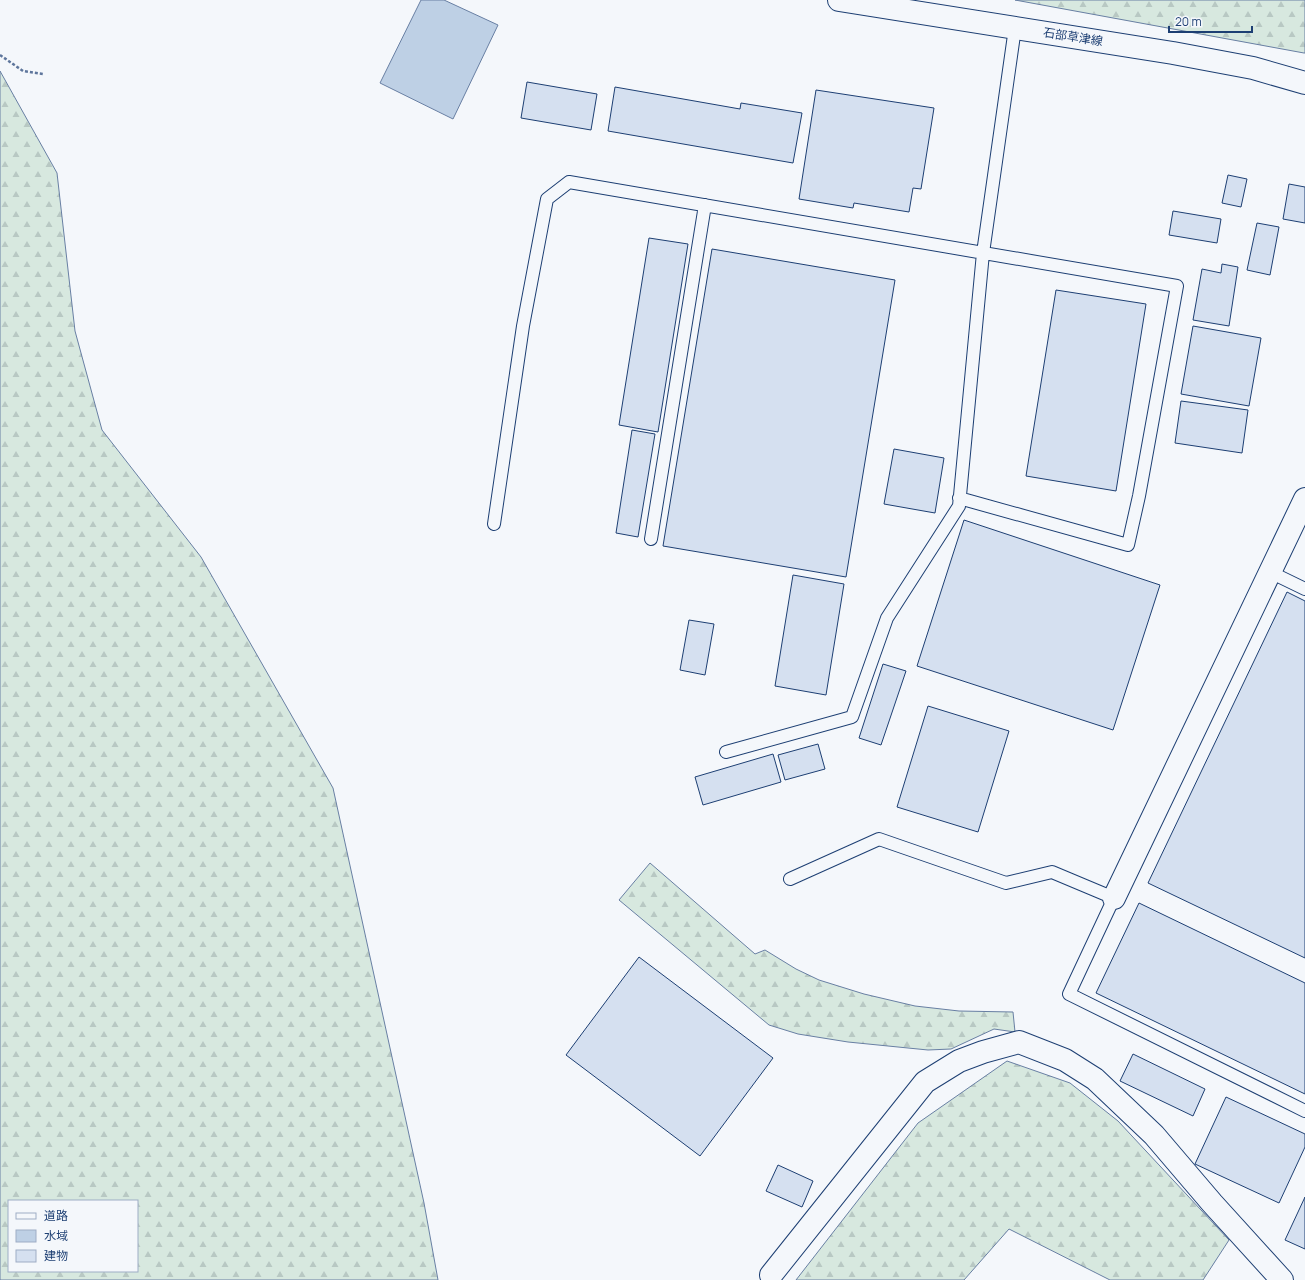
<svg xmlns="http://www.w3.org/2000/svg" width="1305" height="1280" font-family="Manrope,'Noto Sans JP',sans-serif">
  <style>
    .forest { fill: url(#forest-firs); stroke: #687fa3; fill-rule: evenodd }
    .water { fill: #bed0e5; stroke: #687fa3 }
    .building { fill: #d5e0f0; stroke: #1d3f73 }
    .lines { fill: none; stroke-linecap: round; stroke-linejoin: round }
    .lane-casing { stroke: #1d3f73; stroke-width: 14 }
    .street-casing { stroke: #1d3f73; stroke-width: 24 }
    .secondary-casing { stroke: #1d3f73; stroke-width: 24 }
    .path { stroke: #5e769c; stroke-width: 2.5; stroke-dasharray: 3 2; stroke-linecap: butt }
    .lane { stroke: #f4f7fb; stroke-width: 12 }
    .street { stroke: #f4f7fb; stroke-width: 22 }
    .secondary { stroke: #f4f7fb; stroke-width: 22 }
    .labels { text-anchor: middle; stroke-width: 3; stroke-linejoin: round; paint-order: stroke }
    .street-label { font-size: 12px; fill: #1d3f73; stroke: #f4f7fb }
  </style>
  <defs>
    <pattern id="forest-firs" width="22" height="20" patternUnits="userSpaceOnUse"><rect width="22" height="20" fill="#d7e8df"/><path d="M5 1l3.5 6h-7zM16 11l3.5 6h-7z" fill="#b8c8c3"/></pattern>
  </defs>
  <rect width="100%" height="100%" fill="#f4f7fb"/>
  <path class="forest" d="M1015,0H1305V53H1304Z
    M0,71L57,173L75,331L102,430L201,557L333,788L424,1203L438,1280H0ZM9,1201H137V1271H9Z
    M650,863L755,954L765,950L796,969L819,980L864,994L915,1006L959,1011L1013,1012L1015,1032L994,1029L951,1049L928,1050L848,1042L798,1034L769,1025L619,900Z
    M1007,1061L1070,1083L1118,1121L1229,1240L1203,1280H1110L1009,1229L964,1280H796L918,1123Z"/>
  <path class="water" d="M421,0H444L498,25L453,119L380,83Z"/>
  <path class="building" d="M527,82L597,94L591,130L521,118Z
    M615,87L740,109L741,103L802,113L793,163L608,131Z
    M816,90L934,108L921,189L913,188L909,212L854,203L853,208L799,199Z
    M1228,175L1247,179L1241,207L1222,203Z
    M1289,184L1305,187V223L1283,219Z
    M1173,211L1221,219L1217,243L1169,235Z
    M1257,223L1279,227L1270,275L1247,270Z
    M649,238L688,244L658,432L619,425Z
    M712,249L895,280L846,577L663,546Z
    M1222,264L1238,267L1229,326L1193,320L1202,269L1221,273Z
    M1056,290L1146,304L1116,491L1026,476Z
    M1193,326L1261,338L1249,406L1181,394Z
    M1181,401L1248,410L1242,453L1175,443Z
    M632,430L655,434L638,537L616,533Z
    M894,449L944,458L935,513L884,504Z
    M964,520L1160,585L1113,730L917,666Z
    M793,575L844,584L826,695L775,686Z
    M1287,592L1305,601V958L1148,883Z
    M689,620L714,624L705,675L680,670Z
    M883,664L906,671L881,745L859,738Z
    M928,706L1009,731L978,832L897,807Z
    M818,744L825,769L785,780L778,755Z
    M773,754L781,782L703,805L695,777Z
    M1139,903L1305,983V1094L1096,993Z
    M639,957L773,1058L700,1156L566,1055Z
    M1133,1054L1205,1089L1193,1116L1120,1081Z
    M1226,1097L1305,1134V1147L1279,1203L1195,1164Z
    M778,1165L813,1181L802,1207L766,1191Z
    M1305,1197V1249L1285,1240Z"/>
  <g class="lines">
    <g class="lane-casing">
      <path id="lane" d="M494,524L523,326L547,199L569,182L1177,286L1139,496L1128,545L959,498
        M651,539L705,205
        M1270,572L1305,589
        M726,752L852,717L887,618L959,506L983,253L1015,28
        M790,879L879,839L1006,883L1052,872L1114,898L1069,994L1305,1111"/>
    </g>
    <g class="street-casing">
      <path id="street" d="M1114,898L1305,499
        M771,1275L925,1082L959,1061L983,1052L1019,1042L1065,1060L1095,1079L1154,1135L1212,1203L1282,1280"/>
    </g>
    <g class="secondary-casing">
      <path id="secondary" d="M839,0L1173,53L1253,68L1305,83"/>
    </g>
    <path class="path" d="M0,55L23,71L43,74"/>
    <use href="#lane" class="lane"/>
    <use href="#street" class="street"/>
    <use href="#secondary" class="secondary"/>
  </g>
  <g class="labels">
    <g class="street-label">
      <text transform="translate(1073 37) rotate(9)" y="4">石部草津線</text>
    </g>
  </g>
  <rect x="8" y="1200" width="130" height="72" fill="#f4f7fb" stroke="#9eadc5"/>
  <rect x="16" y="1213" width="20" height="6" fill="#f4f7fb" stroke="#9eadc5"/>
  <text x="44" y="1220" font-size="12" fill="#1d3f73">道路</text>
  <rect x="16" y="1230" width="20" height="12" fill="#bed0e5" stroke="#9eadc5"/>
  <text x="44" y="1240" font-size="12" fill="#1d3f73">水域</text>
  <rect x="16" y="1250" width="20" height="12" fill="#d5e0f0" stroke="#9eadc5"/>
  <text x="44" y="1260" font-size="12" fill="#1d3f73">建物</text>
  <path d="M1169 26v6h83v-6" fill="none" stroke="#1d3f73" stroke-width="2"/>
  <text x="1175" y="26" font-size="12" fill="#1d3f73" stroke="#f4f7fb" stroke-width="3" paint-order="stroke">20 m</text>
</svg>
